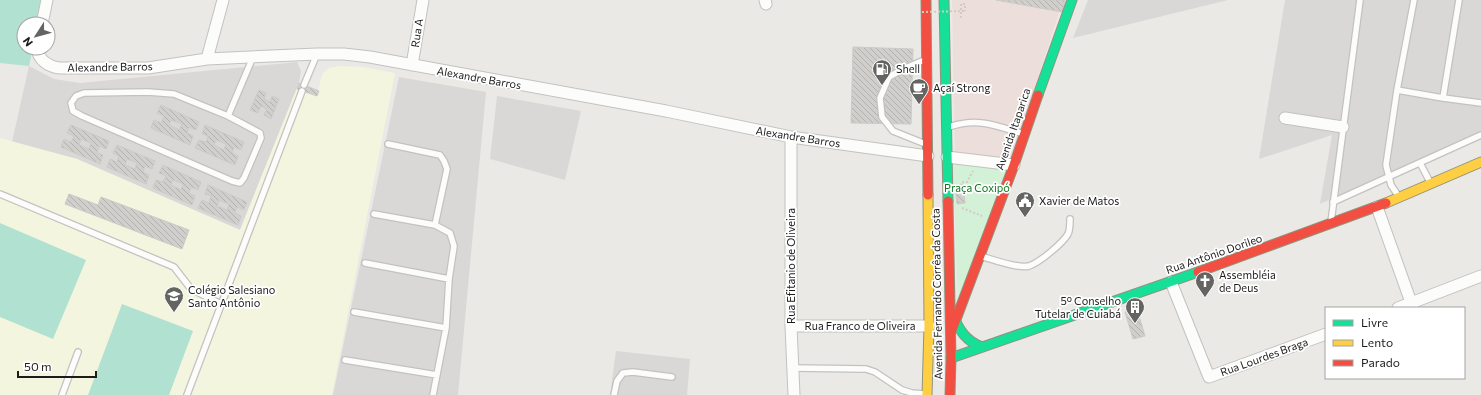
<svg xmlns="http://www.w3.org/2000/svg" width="1481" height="395" font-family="Commissioner,sans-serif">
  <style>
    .residential { fill: #d9d8d6 }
    .commercial { fill: #ecdeda }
    .education { fill: #f3f5df }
    .park { fill: #d2f1d6 }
    .pitch { fill: #b1e1d1 }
    .building { fill: url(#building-back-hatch); stroke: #cdcbc6; fill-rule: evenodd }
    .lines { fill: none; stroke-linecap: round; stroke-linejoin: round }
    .lane-casing { stroke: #c3c2c1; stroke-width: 8 }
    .street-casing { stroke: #c3c2c1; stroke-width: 13 }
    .fast-casing { stroke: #90937e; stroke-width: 11 }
    .slow-casing { stroke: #90937e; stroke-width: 11 }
    .jam-casing { stroke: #90937e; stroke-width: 11 }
    .path { stroke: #d5c9c5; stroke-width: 2; stroke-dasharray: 2 2; stroke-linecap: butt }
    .lane { stroke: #fcfcfb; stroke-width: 5.5 }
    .street { stroke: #fcfcfb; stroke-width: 11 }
    .fast { stroke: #16e098; stroke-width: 9 }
    .slow { stroke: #ffcf43; stroke-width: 9 }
    .jam { stroke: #f24e42; stroke-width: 9 }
    .path-bridge { stroke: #d5c9c5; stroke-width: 2; stroke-dasharray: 2 2; stroke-linecap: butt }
    .labels { text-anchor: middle; stroke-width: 3.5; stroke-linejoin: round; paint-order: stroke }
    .street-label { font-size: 11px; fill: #1c1c1c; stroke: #fff }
    .poi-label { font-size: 11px; fill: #1c1c1c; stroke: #fff; text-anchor: start }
    .park-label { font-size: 11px; fill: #0f7621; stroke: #fff }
  </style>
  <defs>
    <pattern id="building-back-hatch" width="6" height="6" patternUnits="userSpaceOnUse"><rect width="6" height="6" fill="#d1cfcc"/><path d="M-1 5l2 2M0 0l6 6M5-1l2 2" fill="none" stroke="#b3b1af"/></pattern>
  </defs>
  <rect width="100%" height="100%" fill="#eae9e5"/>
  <path class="residential" d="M1088,0H1228L1073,38Z
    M1285,0H1481V132L1320,204L1332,135L1259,159Z
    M297,62L301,71L299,83L240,230L77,159L12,142L29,66L54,79L80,83Z
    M399,77L486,92L458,395H333Z
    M497,96L581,111L565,180L490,159Z
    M616,351L690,359L687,395H610Z"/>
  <path class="commercial" d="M952,0H1063L1011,160L955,153Z"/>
  <path class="education" d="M339,66L363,67L395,73L332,395H0V138L77,159L240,230L299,83L318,91L322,74L329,68Z"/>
  <path class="park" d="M953,163L1007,167L958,298Z"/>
  <path class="pitch" d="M0,0H44L39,24H24V48H33L29,66L0,63Z
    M0,223L86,260L53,339L0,317Z
    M122,304L193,331L169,395H88Z"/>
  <path class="building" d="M996,0H1065L1062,12Z
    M853,47L913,49L911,124L851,123Z
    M299,83L319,91L317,96L297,89Z
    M259,90L266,93L264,99L270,102L272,96L279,99L271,119L264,115L267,109L261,106L258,113L250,110Z
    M161,105L199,122L196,130L189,127L187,133L193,136L190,145L151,128L154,120L161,123L164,116L157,113ZM171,120L182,124L179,130L169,125Z
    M71,125L109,141L106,149L99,146L97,153L103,155L100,164L61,147L64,139L71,142L74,136L67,133ZM81,139L91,143L89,149L79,145Z
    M205,125L244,142L241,150L234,147L232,153L238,156L235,165L195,148L199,140L206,142L208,136L202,134ZM216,140L226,144L224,150L214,145Z
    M117,145L155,161L152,169L145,166L143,172L149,175L146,184L107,167L110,159L117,162L119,156L113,153ZM127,159L137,163L135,169L125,165Z
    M163,165L201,182L198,190L191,187L189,193L195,196L192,205L153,188L156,180L163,182L166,176L159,173ZM173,180L183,184L181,190L171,185Z
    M963,184L965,203L957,204L955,185Z
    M208,185L247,202L244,210L237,207L235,213L241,216L238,225L198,208L202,200L209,203L211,196L205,194ZM219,200L229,204L227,210L217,206Z
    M69,194L98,205L101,197L189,230L182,249L65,204Z
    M1137,309L1145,336L1133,339L1125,312Z"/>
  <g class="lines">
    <g class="lane-casing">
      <path id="lane" d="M922,61L903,69L889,77L880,98L882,117L893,131L923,143
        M304,85L317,54
        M1397,90L1443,98L1481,103
        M1443,98L1459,0
        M228,116L260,133L261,138L244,178L240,183L232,181L82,116L73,111L71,103L76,96L84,93L148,92L174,94L228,116L253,57
        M949,127C979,117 996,126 1024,134
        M388,144L440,155L444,161L447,169L435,225
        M1420,163L1431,184
        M0,194L174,267L191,289L221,304
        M1399,197L1391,185L1386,165L1397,90L1414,0
        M1333,202L1481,135
        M374,214L435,225L450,233L454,246L449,279L446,328L433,395
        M1331,222L1360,0
        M980,256C992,259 1017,269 1029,266C1039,263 1063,243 1068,234C1070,230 1070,224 1070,219
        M365,263L449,279
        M354,312L446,328
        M345,360L437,375
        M793,368L866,369L875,372L902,390L912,393L924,394
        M62,395L78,352
        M187,395L302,91
        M614,395L617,381L623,373L633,372L672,377"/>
    </g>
    <g class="street-casing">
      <path id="street" d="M765,0L766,4
        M42,24L47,0
        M37,48C38,60 49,67 60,68H148L207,59L317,54H344L370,57L666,111L791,137L928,156
        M207,59L223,0
        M412,65L423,0
        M1285,118L1343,127
        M791,137V326L794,395
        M947,157L1014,165
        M1377,207L1413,308
        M1171,282L1209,377L1326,334
        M1398,308L1481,276
        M791,326H929"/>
    </g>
    <g class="fast-casing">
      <path id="fast" d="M944,0L948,201
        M1038,95L1072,0
        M953,316C960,331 966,341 982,347
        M951,358L1198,272"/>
    </g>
    <g class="slow-casing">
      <path id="slow" d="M1386,203L1481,162
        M927,395L929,326L928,195"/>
    </g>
    <g class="jam-casing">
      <path id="jam" d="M926,0L928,195
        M948,201L951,358L950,395
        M1198,272L1386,203
        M952,330L1014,165L1038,95"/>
    </g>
    <path class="path" d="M960,17H961V4H965V11
      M962,182H967L973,171
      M962,208L982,216"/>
    <use href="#lane" class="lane"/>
    <use href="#street" class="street"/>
    <use href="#fast" class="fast"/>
    <use href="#slow" class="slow"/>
    <use href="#jam" class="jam"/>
    <path class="path-bridge" d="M922,12L965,11"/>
  </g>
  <defs>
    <g id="fuel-pin" transform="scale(1)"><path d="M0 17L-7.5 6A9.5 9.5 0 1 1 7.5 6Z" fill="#646462" stroke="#fff"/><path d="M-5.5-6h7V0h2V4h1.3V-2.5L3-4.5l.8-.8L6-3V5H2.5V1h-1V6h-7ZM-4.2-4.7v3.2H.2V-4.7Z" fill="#fff"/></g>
    <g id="cafe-pin" transform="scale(1)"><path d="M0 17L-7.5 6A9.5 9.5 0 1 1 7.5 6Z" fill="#646462" stroke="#fff"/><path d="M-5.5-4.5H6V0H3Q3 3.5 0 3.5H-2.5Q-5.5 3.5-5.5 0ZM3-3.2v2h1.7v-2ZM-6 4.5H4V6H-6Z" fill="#fff"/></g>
    <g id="civic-pin" transform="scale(1)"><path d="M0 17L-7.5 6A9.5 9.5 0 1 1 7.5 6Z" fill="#646462" stroke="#fff"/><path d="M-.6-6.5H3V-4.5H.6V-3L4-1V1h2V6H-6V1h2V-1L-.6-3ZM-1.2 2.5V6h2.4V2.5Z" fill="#fff"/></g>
    <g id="church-pin" transform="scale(1)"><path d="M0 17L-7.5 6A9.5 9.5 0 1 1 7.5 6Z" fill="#646462" stroke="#fff"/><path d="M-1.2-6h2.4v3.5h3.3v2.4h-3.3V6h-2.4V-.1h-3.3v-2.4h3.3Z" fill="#fff"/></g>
    <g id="school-pin" transform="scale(1)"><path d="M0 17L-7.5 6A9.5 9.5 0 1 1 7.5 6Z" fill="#646462" stroke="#fff"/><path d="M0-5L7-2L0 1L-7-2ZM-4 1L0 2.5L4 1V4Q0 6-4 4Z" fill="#fff"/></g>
    <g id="building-pin" transform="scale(1)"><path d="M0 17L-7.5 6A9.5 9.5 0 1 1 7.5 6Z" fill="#646462" stroke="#fff"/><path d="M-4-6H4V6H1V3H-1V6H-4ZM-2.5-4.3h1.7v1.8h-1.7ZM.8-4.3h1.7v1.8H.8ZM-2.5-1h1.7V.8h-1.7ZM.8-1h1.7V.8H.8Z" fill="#fff"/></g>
  </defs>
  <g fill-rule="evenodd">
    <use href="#fuel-pin" x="882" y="69"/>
    <use href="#cafe-pin" x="919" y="88"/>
    <use href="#civic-pin" x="1025" y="201"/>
    <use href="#church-pin" x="1205" y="281"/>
    <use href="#school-pin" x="174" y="296"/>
    <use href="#building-pin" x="1135" y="307"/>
  </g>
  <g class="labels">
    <g class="street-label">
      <text transform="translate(417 33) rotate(-81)" y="4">Rua A</text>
      <text transform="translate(110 67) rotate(-1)" y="4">Alexandre Barros</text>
      <text transform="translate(479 78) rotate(10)" y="4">Alexandre Barros</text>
      <text transform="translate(1013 129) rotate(-71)" y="4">Avenida Itaparica</text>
      <text transform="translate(798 137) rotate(9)" y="4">Alexandre Barros</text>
      <text transform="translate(1214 254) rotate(-19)" y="4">Rua Antônio Dorileo</text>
      <text transform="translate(791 266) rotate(-90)" y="4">Rua Efitanio de Oliveira</text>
      <text transform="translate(937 294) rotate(-91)" y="4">Avenida Fernando Corrêa da Costa</text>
      <text x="860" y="330">Rua Franco de Oliveira</text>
      <text transform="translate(1264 357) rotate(-20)" y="4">Rua Lourdes Braga</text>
    </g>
    <g class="poi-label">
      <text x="896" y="73">Shell</text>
      <text x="933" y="92">Açaí Strong</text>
      <text x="1039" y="205">Xavier de Matos</text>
      <text x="1219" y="279">Assembléia<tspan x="1219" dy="13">de Deus</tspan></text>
      <text x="188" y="294">Colégio Salesiano<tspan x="188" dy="13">Santo Antônio</tspan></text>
      <text x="1121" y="305" text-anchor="end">5⁰ Conselho<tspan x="1121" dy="13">Tutelar de Cuiabá</tspan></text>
    </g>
    <g class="park-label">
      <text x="977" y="192">Praça Coxipó</text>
    </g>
  </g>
  <rect x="1325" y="307" width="140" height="72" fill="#ffffff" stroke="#a4a4a4"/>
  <rect x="1333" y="320" width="20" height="6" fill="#16e098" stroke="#a4a4a4"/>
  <text x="1361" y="327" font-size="12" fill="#1c1c1c">Livre</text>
  <rect x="1333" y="340" width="20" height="6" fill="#ffcf43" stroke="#a4a4a4"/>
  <text x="1361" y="347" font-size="12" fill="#1c1c1c">Lento</text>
  <rect x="1333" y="360" width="20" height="6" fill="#f24e42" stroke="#a4a4a4"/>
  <text x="1361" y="367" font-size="12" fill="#1c1c1c">Parado</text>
  <g transform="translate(36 36) rotate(234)"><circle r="19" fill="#ffffff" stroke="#a4a4a4"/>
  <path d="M0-3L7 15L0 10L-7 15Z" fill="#646462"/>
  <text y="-6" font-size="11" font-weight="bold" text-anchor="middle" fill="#1c1c1c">N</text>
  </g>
  <path d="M18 371v6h78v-6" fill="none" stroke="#1c1c1c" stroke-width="2"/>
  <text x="24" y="371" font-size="12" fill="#1c1c1c" stroke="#ffffff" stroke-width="3" paint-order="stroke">50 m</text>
</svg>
